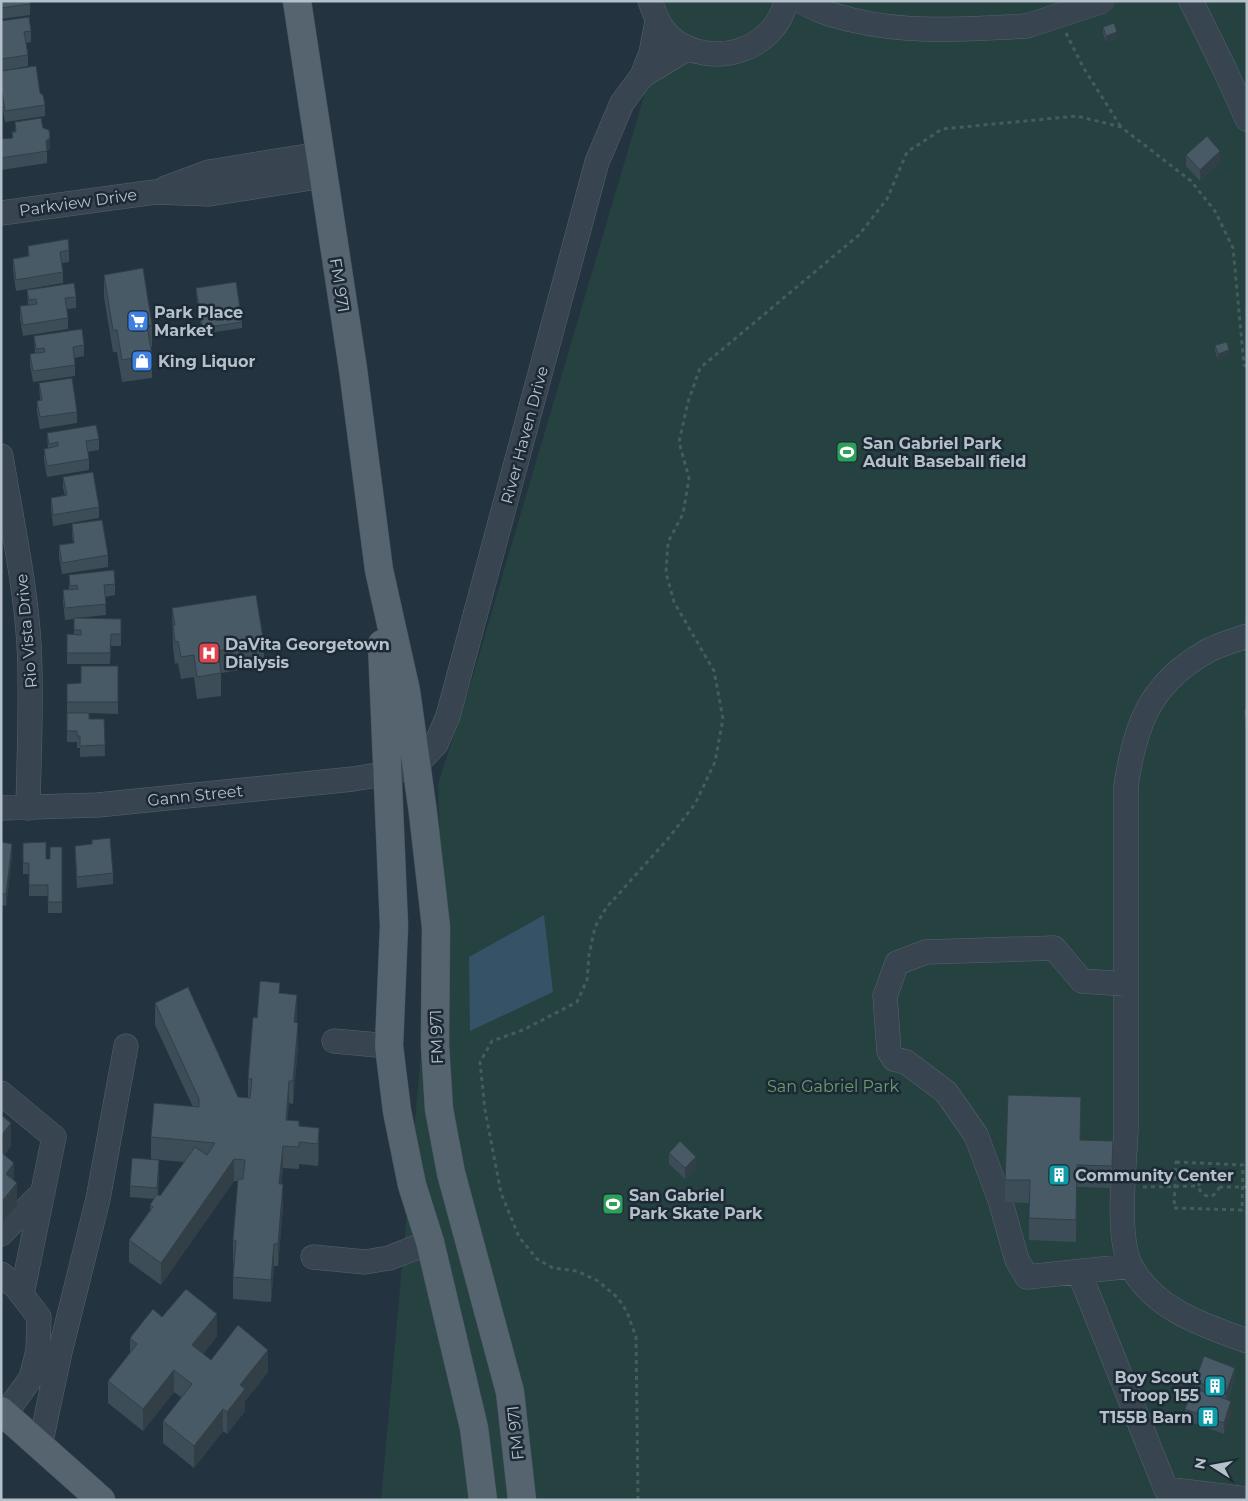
<svg xmlns="http://www.w3.org/2000/svg" width="1248" height="1501" font-family="Montserrat,sans-serif">
  <style>
    .green { fill: #254140 }
    .water { fill: #365267 }
    .lines { fill: none; stroke-linecap: round; stroke-linejoin: round }
    .minor-casing { stroke: #56636d; stroke-width: 25 }
    .major-casing { stroke: #44515c; stroke-width: 29 }
    .path { stroke: #445d5c; stroke-width: 3; stroke-dasharray: 4 4; stroke-linecap: butt }
    .minor { stroke: #384550; stroke-width: 24 }
    .major { stroke: #566470; stroke-width: 28 }
    .minor-bridge-casing { stroke: #56636d; stroke-width: 25; stroke-linecap: butt }
    .minor-bridge { stroke: #384550; stroke-width: 24 }
    .wall { fill: #3d4d58 }
    .shaded-wall { fill: #323f47 }
    .building { fill: #475a66; stroke: #323f47 }
    .labels { text-anchor: middle; stroke-width: 5; stroke-linejoin: round; paint-order: stroke }
    .street-label { font-size: 16px; fill: #b4c0ca; stroke: #1d2a35 }
    .poi-label { font-size: 16px; font-weight: bold; fill: #b4c0ca; stroke: #1d2a35; text-anchor: start }
    .park-label { font-size: 16px; fill: #6a9c6e; stroke: #1d2a35 }
  </style>
  <rect width="100%" height="100%" fill="#233440"/>
  <path class="green" d="M663,1H1247V1500H381L440,842L438,784L469,689L644,96Z"/>
  <path class="water" d="M544,915L553,992L470,1031L469,957Z"/>
  <g class="lines">
    <g class="minor-casing">
      <path id="minor" d="M650,1C655,15 660,28 671,38C710,70 775,52 786,1
        M802,1C818,12 833,15 852,20C910,34 967,29 1027,26
        M1191,1L1225,70L1247,119
        M642,76L688,48
        M166,188L209,172L320,154
        M1,213L155,192L209,194L324,176
        M1,456C11,518 25,581 29,644C32,699 29,754 28,808
        M1247,636C1233,641 1217,645 1204,653C1149,685 1135,726 1126,786C1126,900 1126,1015 1126,1129C1125,1165 1115,1238 1132,1268C1156,1310 1203,1325 1247,1341
        M1,808L98,805L353,779L389,773L416,765L436,744L448,716L597,162L622,103L642,76L651,53L657,22
        M1126,984L1082,981L1054,948L926,952L897,963L885,996L889,1051L894,1059L906,1062L946,1092L976,1135L1001,1203L1017,1260L1027,1277L1131,1266
        M334,1041L389,1046
        M1,1093L54,1137L22,1294
        M1,1234L43,1192
        M313,1257L365,1262L389,1258L430,1242
        M1079,1272L1166,1489L1247,1499
        M1,1274L16,1287L39,1317L38,1351L31,1378L5,1414
        M40,1446L60,1352L98,1199L126,1046"/>
    </g>
    <g class="major-casing">
      <path id="major" d="M297,1L353,369L379,570L406,691L423,813L436,927L435,1045L439,1109L451,1173L510,1392L522,1500
        M382,644L394,926L389,1046L397,1111L412,1185L430,1242L474,1428L483,1500
        M1,1411L101,1500"/>
    </g>
    <path class="path" d="M1066,33L1083,67L1121,127
      M1176,1162L1243,1165L1242,1210L1174,1208Z
      M1199 1186a10 10 0 1 1 20 0a10 10 0 1 1-20 0Z
      M1143,1187L1198,1186
      M1219,1187H1247
      M638,1500L636,1337L627,1312L618,1298L598,1281L577,1271L553,1268L537,1259L519,1237L501,1193L485,1110L480,1062L492,1041L523,1030L577,1002L587,980L589,955L595,927L606,908L667,840L695,804L715,762L723,719L714,671L674,602L666,573L668,542L683,514L689,478L679,442L688,402L700,368L859,235L887,199L907,152L942,129L1077,116L1121,127L1191,181L1215,211L1233,248L1244,365L1247,366"/>
    <use href="#minor" class="minor"/>
    <use href="#major" class="major"/>
    <g class="minor-bridge-casing">
      <path id="minor-bridge" d="M1027,26L1103,1"/>
    </g>
    <use href="#minor-bridge" class="minor-bridge"/>
  </g>
  <path class="wall" d="M1,1L30,4V15L1,19Z
    M1,21L31,31V42L26,43L28,55V66L1,71Z
    M1103,27L1117,38L1106,42L1103,33Z
    M1,71L40,93L45,105V116L5,122L2,104H1Z
    M15,122L43,128L50,149L47,151V163L1,170V139L12,138V132H15Z
    M1186,155L1220,162L1200,181L1186,166Z
    M28,246L69,250V262L62,263L63,272V283L16,291L13,270V259L28,256Z
    M104,275L152,325V347H150L152,355V378L122,382L117,352H113L104,297Z
    M196,288L242,322V328L202,334L196,294Z
    M27,290L76,297V308L67,309L68,318V329L23,336L20,318V306L28,305Z
    M34,336L84,345V356L74,358L75,365V376L33,382L30,365V354H35Z
    M1215,345L1229,356L1218,360L1215,351Z
    M39,383L77,412V423L40,429L37,412V401L40,400Z
    M47,433L99,439V450L87,452L89,459V470L47,477L44,460V449L48,448Z
    M63,477L99,507V518L53,526L51,509V498L65,495L63,488Z
    M72,524L108,555V567L62,574L59,557V545L73,543L72,536Z
    M69,575L115,584V595L105,597L106,615L75,618L121,619V646H111L110,664H67V634L74,635V619L65,620L63,602V590H69Z
    M172,608L264,644V666L221,673V696L197,699L194,677L181,679L178,663L175,664L173,647Z
    M118,666V714L89,713V719H104L105,756L80,757V748H77V742H67V684L81,683Z
    M1247,709V727H1246L1244,716V710Z
    M1,842L12,855L6,906L1,905Z
    M23,843L46,859H50L62,847V913H48V896H29V874H23Z
    M92,844L113,873V884L77,888L75,857V846Z
    M280,994L297,1017L296,1022L298,1045L293,1104L289,1103L287,1120L299,1126L319,1128V1150L318,1166L299,1164V1169L283,1168L281,1184L283,1206L278,1266H274L271,1302L233,1299V1277L235,1263H233V1240L238,1181H234L161,1285L129,1262V1240L150,1210V1205L154,1199L130,1197V1186L159,1171L158,1195L160,1196L184,1162L151,1159V1137L193,1107L155,1025V1003L238,1097H248V1079L257,1018Z
    M1,1115L11,1146L4,1155L14,1181L17,1205L3,1222L1,1221Z
    M1081,1119L1080,1140L1113,1163L1112,1188L1077,1187L1076,1242L1029,1240V1203L1005,1202V1180Z
    M669,1153L696,1168L685,1179L669,1164Z
    M162,1317L217,1336L203,1354L211,1360L268,1372L245,1401V1411L227,1434L223,1431L194,1468L163,1443V1421L182,1398L174,1392L143,1431L108,1403V1381L130,1353V1338Z
    M1235,1379L1228,1400L1231,1413L1224,1434L1185,1420V1409L1195,1389V1381Z"/>
  <path class="shaded-wall" d="M1117,32V38L1106,42V36Z
    M50,138V149L46,152V141Z
    M1220,151V162L1200,181V170Z
    M1229,350V356L1218,360V354Z
    M12,844V855L6,906V894Z
    M297,995V1017L294,1044V1022Z
    M298,1023V1045L293,1104V1081Z
    M289,1081V1103L286,1142V1120Z
    M11,1123V1146L1,1158V1136Z
    M319,1128V1150L318,1166V1144Z
    M1113,1141V1163L1112,1188V1166Z
    M283,1146V1168L279,1206V1184Z
    M696,1157V1168L685,1179V1168Z
    M234,1159V1181L161,1285V1263Z
    M159,1160V1171L157,1199V1188Z
    M14,1163V1185L6,1174Z
    M1077,1165V1187L1076,1242V1220Z
    M17,1183V1205L3,1222V1200Z
    M283,1184V1206L278,1266V1244Z
    M274,1244V1266L271,1302V1280Z
    M217,1314V1336L192,1367V1345Z
    M268,1350V1372L245,1401V1411L227,1434V1412L240,1385Z
    M1235,1368V1379L1226,1404V1393Z
    M174,1370V1392L143,1431V1409Z
    M1231,1401V1413L1224,1434V1423Z
    M223,1409V1431L194,1468V1446Z"/>
  <path class="building" d="M1,1H30V4L1,8Z
    M29,17L31,31L24,32L28,55L1,59V21Z
    M1114,23L1117,32L1106,36L1103,27Z
    M36,66L40,93L43,95L45,105L5,111L2,93H1V71Z
    M41,118L43,128L49,130L50,138L46,141L47,151L1,158V139L13,138L12,132H16L15,122Z
    M1207,136L1220,151L1200,170L1186,155Z
    M68,239L69,250L60,252L63,272L16,280L13,259L29,256L28,246Z
    M143,268L152,325L147,326L152,355L122,360L117,330H113L104,275Z
    M236,282L242,322L202,328L196,288Z
    M74,283L76,297L65,298L68,318L23,325L20,306L37,304L36,299L29,300L27,290Z
    M82,329L84,345L73,347L75,365L33,371L30,354L45,352L44,348L36,349L34,336Z
    M1227,342L1229,350L1218,354L1215,345Z
    M72,378L77,412L40,417L37,401L42,400L39,383Z
    M96,425L99,439L86,441L89,459L47,466L44,449L58,446V442L49,444L47,433Z
    M93,472L99,507L53,515L51,498L67,495L63,477Z
    M102,520L108,555L62,563L59,545L74,543L72,524Z
    M114,570L115,584L104,585L106,604L65,608L63,590L78,589L77,585L70,586L69,575Z
    M256,595L264,644L218,651L221,673L197,677L194,655L181,657L178,641L175,642L173,625H175L172,608Z
    M74,618L121,619V634H111L110,653H67V634L81,635V630H74Z
    M81,666H118V702H67V684L81,683Z
    M1247,709V721H1246L1244,710Z
    M67,713H89V719H104L105,745L80,746V736H77V731H67Z
    M110,838L113,873L77,877L75,846L92,844V840Z
    M1,842L12,844L6,894H1Z
    M46,842V859H50V847H62V902H48V885H29V863H23V843Z
    M260,981L280,983L279,993L297,995L294,1022L298,1023L293,1081H289L286,1120L299,1121V1126L319,1128L318,1144L299,1142V1147L283,1146L279,1184H283L278,1244H274L271,1280L233,1277L236,1241L233,1240L238,1179H243L245,1160L234,1159L161,1263L129,1240L153,1207L150,1205L157,1194L160,1196L195,1147L207,1155L215,1143L151,1137L154,1103L199,1107V1099L155,1003L188,987L238,1097L250,1098L252,1079H248L253,1017L257,1018Z
    M1008,1095L1081,1097L1080,1140L1113,1141L1112,1166L1077,1165L1076,1220L1029,1218L1030,1180H1005Z
    M1,1115L11,1123L1,1136Z
    M680,1141L696,1157L685,1168L669,1153Z
    M1,1152L14,1163L6,1174L17,1183L3,1200L1,1199Z
    M132,1158L159,1160L157,1188L130,1186Z
    M186,1289L217,1314L192,1345L211,1360L238,1325L268,1350L240,1385L245,1389L227,1412L223,1409L194,1446L163,1421L192,1384L174,1370L143,1409L108,1381L137,1344L130,1338L153,1309L162,1317Z
    M1204,1356L1235,1368L1226,1393L1195,1381Z
    M1193,1388L1231,1401L1224,1423L1185,1409Z"/>
  <defs>
    <g id="supermarket-square" transform="scale(1.125)"><rect x="-9" y="-9" width="18" height="18" rx="4" fill="#3f7fe0" stroke="#1d2a35"/><path d="M-6-5.5h2.5l.6 2H6L4.5 2H-2.5L-4.4-4H-6ZM-1.5 3.2a1.3 1.3 0 1 0 .1 0ZM3 3.2a1.3 1.3 0 1 0 .1 0Z" fill="#fff"/></g>
    <g id="shop-square" transform="scale(1.125)"><rect x="-9" y="-9" width="18" height="18" rx="4" fill="#3f7fe0" stroke="#1d2a35"/><path d="M-5-2.5h2.3a2.7 3.5 0 0 1 5.4 0H5L5.5 6h-11ZM-1.5-2.5h3a1.5 2.3 0 0 0-3 0Z" fill="#fff"/></g>
    <g id="stadium-square" transform="scale(1.125)"><rect x="-9" y="-9" width="18" height="18" rx="4" fill="#2e9e5b" stroke="#1d2a35"/><path d="M0-5a6.5 5 0 1 0 0 10a6.5 5 0 1 0 0-10ZM-3.5-1.8h7v3.6h-7Z" fill="#fff"/></g>
    <g id="hospital-square" transform="scale(1.125)"><rect x="-9" y="-9" width="18" height="18" rx="4" fill="#e0444e" stroke="#1d2a35"/><path d="M-5-5h3v3.5h4V-5h3V5h-3V1.5h-4V5h-3Z" fill="#fff"/></g>
    <g id="building-square" transform="scale(1.125)"><rect x="-9" y="-9" width="18" height="18" rx="4" fill="#0f9aa8" stroke="#1d2a35"/><path d="M-4-6H4V6H1V3H-1V6H-4ZM-2.5-4.3h1.7v1.8h-1.7ZM.8-4.3h1.7v1.8H.8ZM-2.5-1h1.7V.8h-1.7ZM.8-1h1.7V.8H.8Z" fill="#fff"/></g>
  </defs>
  <g fill-rule="evenodd">
    <use href="#supermarket-square" x="138" y="321"/>
    <use href="#shop-square" x="142" y="361"/>
    <use href="#stadium-square" x="847" y="452"/>
    <use href="#hospital-square" x="209" y="653"/>
    <use href="#building-square" x="1059" y="1175"/>
    <use href="#stadium-square" x="613" y="1204"/>
    <use href="#building-square" x="1215" y="1386"/>
    <use href="#building-square" x="1208" y="1417"/>
  </g>
  <g class="labels">
    <g class="street-label">
      <text transform="translate(78 202) rotate(-8)" y="6">Parkview Drive</text>
      <text transform="translate(340 285) rotate(81)" y="6">FM 971</text>
      <text transform="translate(524 435) rotate(-75)" y="6">River Haven Drive</text>
      <text transform="translate(26 631) rotate(-95)" y="6">Rio Vista Drive</text>
      <text transform="translate(195 795) rotate(-6)" y="6">Gann Street</text>
      <text transform="translate(436 1037) rotate(-92)" y="6">FM 971</text>
      <text transform="translate(515 1433) rotate(-96)" y="6">FM 971</text>
    </g>
    <g class="poi-label">
      <text x="154" y="318">Park Place<tspan x="154" dy="18">Market</tspan></text>
      <text x="158" y="367">King Liquor</text>
      <text x="863" y="449">San Gabriel Park<tspan x="863" dy="18">Adult Baseball field</tspan></text>
      <text x="225" y="650">DaVita Georgetown<tspan x="225" dy="18">Dialysis</tspan></text>
      <text x="1075" y="1181">Community Center</text>
      <text x="629" y="1201">San Gabriel<tspan x="629" dy="18">Park Skate Park</tspan></text>
      <text x="1199" y="1383" text-anchor="end">Boy Scout<tspan x="1199" dy="18">Troop 155</tspan></text>
      <text x="1192" y="1423" text-anchor="end">T155B Barn</text>
    </g>
    <g class="park-label">
      <text x="833" y="1092">San Gabriel Park</text>
    </g>
  </g>
  <rect width="1248" height="1501" fill="none" stroke="#b4c0ca" stroke-width="5"/>
  <g transform="translate(1213 1466) rotate(281)" stroke="#1d2a35" stroke-width="4" paint-order="stroke">
  <path d="M0-4L9 19L0 12L-9 19Z" fill="#b4c0ca"/>
  <text y="-8" font-size="14" font-weight="bold" text-anchor="middle" fill="#b4c0ca">N</text>
  </g>
</svg>
